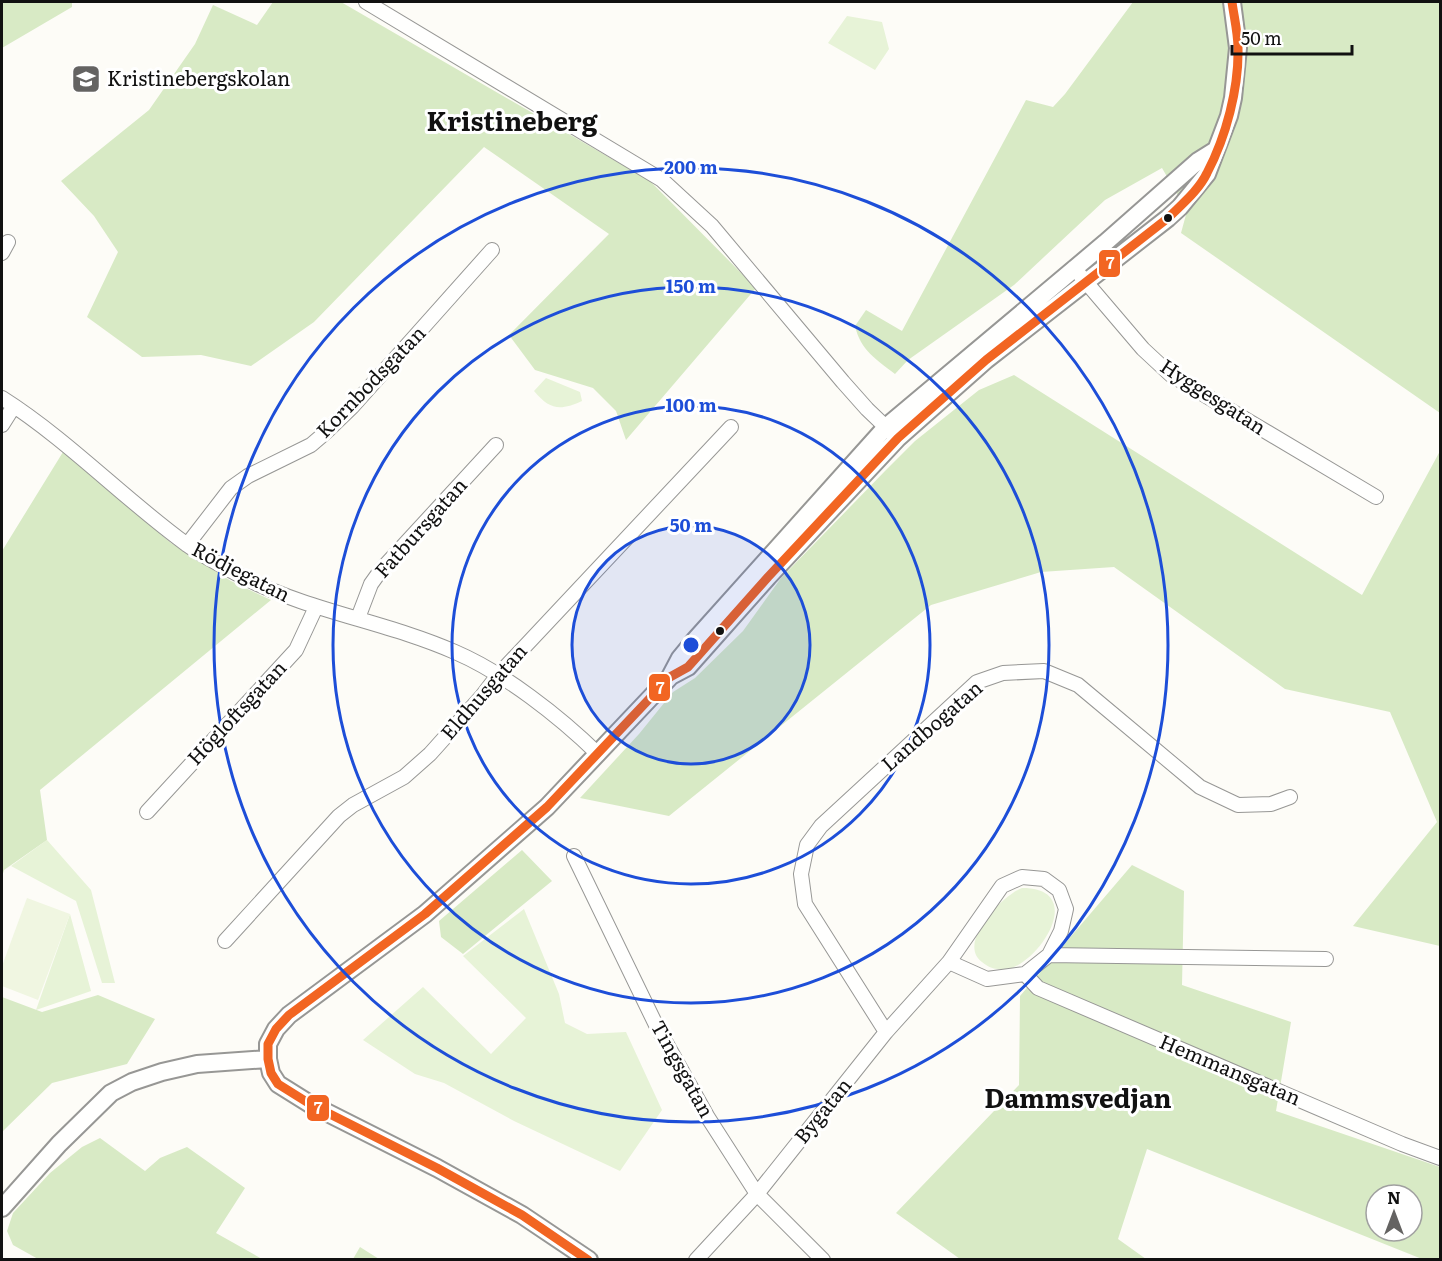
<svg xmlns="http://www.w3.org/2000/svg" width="1442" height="1261" font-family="Literata,serif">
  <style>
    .green { fill: #e7f3d7 }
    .forest { fill: #d8eac5; fill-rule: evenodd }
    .pitch { fill: #f0f6e1 }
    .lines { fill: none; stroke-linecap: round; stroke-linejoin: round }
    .minor-casing { stroke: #979795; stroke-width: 16 }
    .tertiary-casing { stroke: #979795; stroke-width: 20 }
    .minor { stroke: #fffffe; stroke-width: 14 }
    .tertiary { stroke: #fffffe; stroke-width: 16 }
    .bus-1-casing { stroke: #fff; stroke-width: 14 }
    .bus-1 { stroke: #f26522; stroke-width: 9 }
    .ring { fill: none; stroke: #1d4ed8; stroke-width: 3 }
    .bus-dot { fill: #111; stroke: #fff; stroke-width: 2 }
    .labels { text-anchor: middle; stroke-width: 6; stroke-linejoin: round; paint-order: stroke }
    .poi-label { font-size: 20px; fill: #111; stroke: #fff; text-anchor: start }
    .street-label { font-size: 20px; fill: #111; stroke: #fff }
    .district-label { font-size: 26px; font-weight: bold; fill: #111; stroke: #fff }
    .centre { fill: #1d4ed8; stroke: #fff; stroke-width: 3 }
    .ring-label { font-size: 18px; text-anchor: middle; font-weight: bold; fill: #1d4ed8; stroke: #fff; stroke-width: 6; stroke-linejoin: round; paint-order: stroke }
    .line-badge { stroke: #fff; stroke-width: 2 }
    .badge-label { font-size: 16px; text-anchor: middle; font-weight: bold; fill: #fff }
  </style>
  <rect width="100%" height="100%" fill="#fdfcf7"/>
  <path class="green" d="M847,16L882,22L889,49L875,70L828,43Z
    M546,378L580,392L582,401C560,411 550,410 534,391Z
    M47,840L91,890L115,983H102L76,901L11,866Z
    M1022,888C1084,888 1045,955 1012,968C1008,969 1003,969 998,969C992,969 987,966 982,962C956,943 1003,895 1022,888Z
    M524,909L559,994L565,1023L587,1034L626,1032L662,1110L620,1171L514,1121L444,1083L415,1074L363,1040L423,987L491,1054L526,1018L463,956Z
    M70,914L91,991L36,1010Z"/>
  <path class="forest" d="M2,2H72V7L2,48Z
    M273,2H341L650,181L756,288L626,440L616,411L593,388L535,370L509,335L609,234L484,147L314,322L251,366L201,355L142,357L87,317L118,252L94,216L61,181L149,110L195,44L213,5L257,25Z
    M1133,2H1440V413L1181,233L1187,211L1162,168L1105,200L1014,285L908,360L895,374C876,359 861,351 855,326L866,310L902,331L1026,100L1053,107L1065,94Z
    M1014,375L1362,595L1440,451V946L1353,926L1437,822L1390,712L1285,689L1114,567L1041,572L931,605L669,816L580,798L639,734L673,692L695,678L743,631L781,578L885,471L915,441L979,390Z
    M63,452L171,543L231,581L271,600L40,790L47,840L4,870L2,877V551Z
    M522,850L552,881L463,954L441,937L439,921Z
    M1132,865L1184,891L1182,985L1291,1022L1276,1111L1440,1167V1259H1422L1147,1149L1118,1239L1146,1259H960L896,1213L1019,1085L1020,996ZM1376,1195H1412V1231H1376Z
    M98,995L155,1019L127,1064L52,1083L2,1132V997L42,1012Z
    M100,1138L145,1171L160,1158L187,1147L245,1188L216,1233L262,1259H38L13,1245L7,1231L13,1213L50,1173L82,1147Z
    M360,1247L379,1259H353Z"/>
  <path class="pitch" d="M27,898L70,914L38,1000L2,986V966Z"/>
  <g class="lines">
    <g class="minor-casing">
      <path id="minor" d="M366,2L662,180L712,226L843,382L867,409L892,433
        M2,253L8,242
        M1074,268L1143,349L1171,375L1376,497
        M2,398C68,440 123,498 186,544C204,557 226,568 245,578C312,612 387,622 455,652C504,673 559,716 598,754
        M2,425L14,406
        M187,545L231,488L248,476L311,445L325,433L352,407L492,250
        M358,618L371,584L381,570L496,445
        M147,812L296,650L316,607
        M574,856L656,1025L707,1116L757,1194L823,1260
        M225,941L339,816L353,805L404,777L430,754L482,696L498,675L731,427
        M1049,955L1326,959
        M1025,974L1038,988L1402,1144L1440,1158
        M886,1032L805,904L801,874L807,845L821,826L977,682L1003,673L1044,671L1078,685L1200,787L1238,805L1271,804L1290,797
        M696,1260L757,1194L886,1032L949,962L1002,886L1022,877L1044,879L1059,890L1066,909L1061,931L1049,955L1025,974L987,979L949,962"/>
    </g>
    <g class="tertiary-casing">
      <path id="tertiary" d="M671,676L688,667L768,577L898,438L986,360L1168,218L1180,207L1207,174L1229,116L1233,98L1238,48L1232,2
        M2,1208L59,1144L111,1093L132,1082L162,1072L197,1064L268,1059
        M589,1260L522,1215L437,1168L310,1104L278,1084L271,1073L268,1059V1044L276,1029L289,1015L425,914L547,807L670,677L680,658L694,641L886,427L1105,243L1198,161L1214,151"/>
    </g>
    <use href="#minor" class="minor"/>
    <use href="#tertiary" class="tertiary"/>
    <g class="bus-1-casing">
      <path id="bus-1" d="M588,1260L522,1215L437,1168L310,1104L278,1084L271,1073L268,1059V1044L276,1029L289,1015L425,914L547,807L670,677L688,667L768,577L898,438L986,360L1168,218C1182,204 1199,190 1207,173C1226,137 1239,88 1238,48C1238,33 1234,17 1232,2"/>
    </g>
    <use href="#bus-1" class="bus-1"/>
  </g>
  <circle cx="691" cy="645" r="119" fill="#1d4ed8" fill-opacity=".12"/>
  <g class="ring">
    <circle cx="691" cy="645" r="119"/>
    <circle cx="691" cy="645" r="239"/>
    <circle cx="691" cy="645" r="358"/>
    <circle cx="691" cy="645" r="477"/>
  </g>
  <defs>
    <g id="school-square" transform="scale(1.5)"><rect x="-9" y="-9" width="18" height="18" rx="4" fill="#646362" stroke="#fff"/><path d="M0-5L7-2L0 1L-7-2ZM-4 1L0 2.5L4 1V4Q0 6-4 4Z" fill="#fff"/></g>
  </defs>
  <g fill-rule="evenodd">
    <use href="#school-square" x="86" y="79"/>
  </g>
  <g class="bus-dot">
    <circle cx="1168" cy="218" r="5"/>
    <circle cx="720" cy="631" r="5"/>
  </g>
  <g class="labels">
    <g class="poi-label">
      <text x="107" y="86">Kristinebergskolan</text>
    </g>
    <g class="street-label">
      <text transform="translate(371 382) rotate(-46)" y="7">Kornbodsgatan</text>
      <text transform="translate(1213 397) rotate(33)" y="7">Hyggesgatan</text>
      <text transform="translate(421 528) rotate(-48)" y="7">Fatbursgatan</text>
      <text transform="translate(241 572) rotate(27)" y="7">Rödjegatan</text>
      <text transform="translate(484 692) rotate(-49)" y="7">Eldhusgatan</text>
      <text transform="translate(237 713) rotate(-47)" y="7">Högloftsgatan</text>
      <text transform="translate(932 726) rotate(-41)" y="7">Landbogatan</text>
      <text transform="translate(682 1069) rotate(61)" y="7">Tingsgatan</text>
      <text transform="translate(1230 1070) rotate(23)" y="7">Hemmansgatan</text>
      <text transform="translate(823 1111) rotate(-51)" y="7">Bygatan</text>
    </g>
    <g class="district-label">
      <text x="512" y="131">Kristineberg</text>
      <text x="1078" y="1108">Dammsvedjan</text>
    </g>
  </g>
  <circle cx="691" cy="645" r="9" class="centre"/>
  <g class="ring-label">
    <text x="691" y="174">200 m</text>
    <text x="691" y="293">150 m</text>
    <text x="691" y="412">100 m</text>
    <text x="691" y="532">50 m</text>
  </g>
  <g class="line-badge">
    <rect x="1098" y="249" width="23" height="29" rx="6" fill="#f26522"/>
    <rect x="648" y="673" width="23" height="29" rx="6" fill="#f26522"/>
    <rect x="306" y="1094" width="24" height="28" rx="6" fill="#f26522"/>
  </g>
  <g class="badge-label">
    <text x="1110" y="269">7</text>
    <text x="660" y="694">7</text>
    <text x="318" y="1114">7</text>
  </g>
  <rect width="1442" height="1261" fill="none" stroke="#111111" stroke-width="6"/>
  <g transform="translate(1394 1213)"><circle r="28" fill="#ffffff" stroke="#a0a0a0" stroke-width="1.5"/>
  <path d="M0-4.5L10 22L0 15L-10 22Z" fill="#646362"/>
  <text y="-9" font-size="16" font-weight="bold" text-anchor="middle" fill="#111111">N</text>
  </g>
  <path d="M1232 45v9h120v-9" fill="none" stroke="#111111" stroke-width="3"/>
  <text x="1241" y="45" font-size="18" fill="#111111" stroke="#ffffff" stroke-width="4.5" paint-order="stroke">50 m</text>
</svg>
